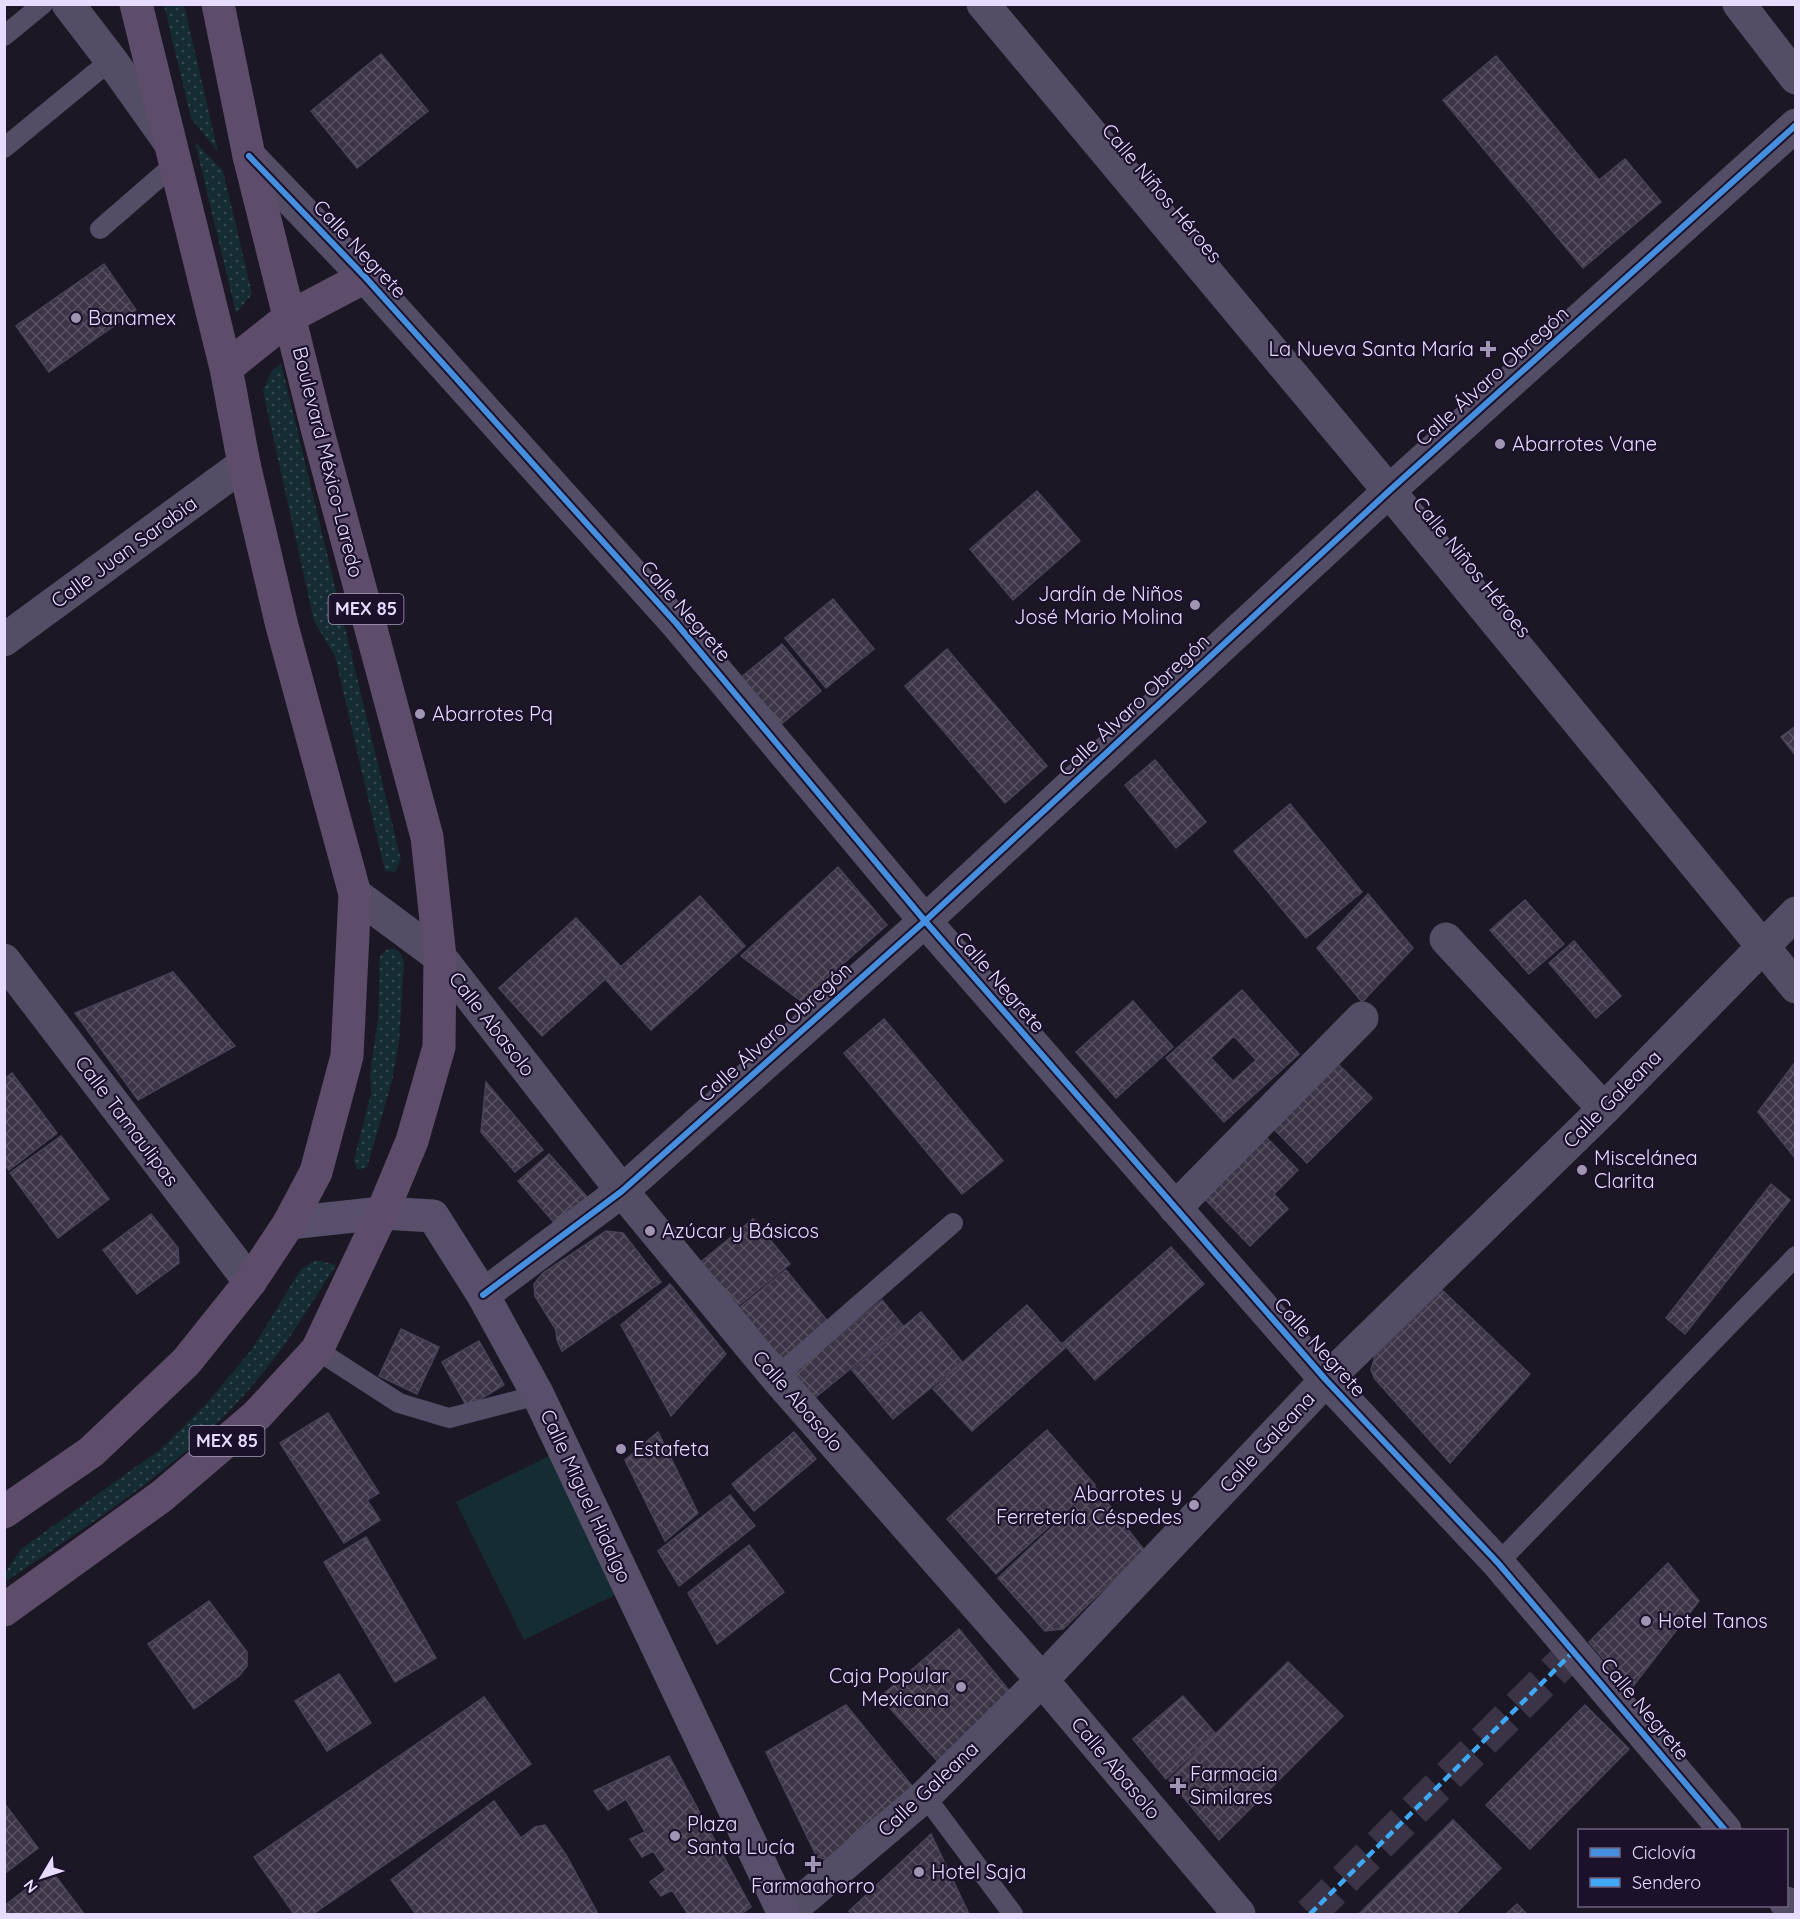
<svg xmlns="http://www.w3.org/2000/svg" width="1800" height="1919" font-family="Quicksand,sans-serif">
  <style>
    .grass { fill: url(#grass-dots) }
    .park { fill: #152c33 }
    .building { fill: url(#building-cross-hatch); stroke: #4a4258; stroke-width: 1.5; fill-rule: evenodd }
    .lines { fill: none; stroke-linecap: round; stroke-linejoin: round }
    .street-tunnel { stroke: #3a3446; stroke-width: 33; stroke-dasharray: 33 16; stroke-linecap: butt }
    .lane { stroke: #534d66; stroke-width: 20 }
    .street { stroke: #534d66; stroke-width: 33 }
    .secondary { stroke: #58506b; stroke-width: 33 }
    .primary { stroke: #5d4d6a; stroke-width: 33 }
    .quiet { stroke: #3fa9f5; stroke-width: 4.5; stroke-dasharray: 9 4.5; stroke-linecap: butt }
    .cycleway-casing { stroke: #1b112b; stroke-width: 10 }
    .cycleway { stroke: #468fdf; stroke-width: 6 }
    .poi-dot { fill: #a096b3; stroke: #1b112b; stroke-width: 2 }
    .labels { text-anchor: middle; stroke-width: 4.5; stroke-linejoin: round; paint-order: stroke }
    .shield { fill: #1b112b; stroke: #aa9ebf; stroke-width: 1.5 }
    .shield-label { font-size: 18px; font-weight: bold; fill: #e7dbff }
    .street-label { font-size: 20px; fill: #e7dbff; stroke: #1b112b }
    .poi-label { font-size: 20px; fill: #e7dbff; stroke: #1b112b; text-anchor: start }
  </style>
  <defs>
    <pattern id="grass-dots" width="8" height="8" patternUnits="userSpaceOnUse" patternTransform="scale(1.5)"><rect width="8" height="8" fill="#152c33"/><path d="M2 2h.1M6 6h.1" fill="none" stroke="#374a52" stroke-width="1.8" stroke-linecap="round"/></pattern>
    <pattern id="building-cross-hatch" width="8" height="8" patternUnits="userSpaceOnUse" patternTransform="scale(1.5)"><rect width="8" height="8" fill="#3c3546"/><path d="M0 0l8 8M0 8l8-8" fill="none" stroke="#585262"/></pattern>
  </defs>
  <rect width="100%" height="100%" fill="#1c1725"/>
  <path class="grass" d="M164,5H184L218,152L191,118Z
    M195,142L223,171L252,294L236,313Z
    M281,363L401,860L395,872L385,871L335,656L314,621L263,391L271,372Z
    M394,948L401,954L404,963L399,1041L392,1081L367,1167L357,1170L354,1160L371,1094L370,1073L378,1019L380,956L386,950Z
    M316,1260L336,1265C312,1302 290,1340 262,1374C192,1461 95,1520 5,1582V1573L21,1549L161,1449L207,1403L252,1349L301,1269Z"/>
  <path class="park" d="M549,1456L617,1594L524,1640L456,1502Z"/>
  <path class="building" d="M381,54L428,111L357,168L311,111Z
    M1496,56L1599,180L1625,159L1661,202L1583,268L1443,100Z
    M104,264L136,310L49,372L16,326Z
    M1037,491L1080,541L1013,600L970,549Z
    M833,599L874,649L826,688L785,638Z
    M782,644L821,691L779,726L740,678Z
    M947,649L1047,766L1005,803L905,686Z
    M1796,726V756L1781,737Z
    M1155,760L1206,822L1176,848L1125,785Z
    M1290,804L1362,892L1306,938L1234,851Z
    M838,867L887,925L801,1001L741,956Z
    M1368,894L1413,948L1362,1002L1317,948Z
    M700,896L745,946L651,1030L606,980Z
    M1525,900L1564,944L1529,974L1490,930Z
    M576,918L620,966L542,1036L499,988Z
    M1574,941L1621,996L1596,1018L1549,963Z
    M173,972L235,1046L138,1100L75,1013Z
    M1242,990L1299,1054L1224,1122L1166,1058ZM1234,1036L1256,1060L1233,1081L1211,1058Z
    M1133,1001L1173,1047L1116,1098L1076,1052Z
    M884,1019L1003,1161L962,1194L844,1053Z
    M1334,1060L1372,1098L1307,1163L1269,1124Z
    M1796,1061V1159L1758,1112Z
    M12,1073L57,1133L9,1170L4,1164V1079Z
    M486,1082L543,1150L515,1172L481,1132Z
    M1264,1135L1298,1170L1274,1194L1288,1209L1250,1246L1202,1196Z
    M61,1136L109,1199L58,1238L10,1173Z
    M549,1154L588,1198L557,1226L518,1181Z
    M1771,1184L1790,1200L1685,1334L1666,1318Z
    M151,1214L178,1248L179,1263L137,1294L103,1250Z
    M753,1219L790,1264L734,1309L697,1265Z
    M606,1231L623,1233L661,1282L562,1351L557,1340L556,1330L535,1296L534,1284L543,1273Z
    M1171,1247L1204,1284L1095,1380L1063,1343Z
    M786,1270L838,1334L788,1375L735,1311Z
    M670,1284L726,1354L671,1416L621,1325Z
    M1442,1290L1530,1374L1450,1463L1375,1379L1371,1370L1375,1356Z
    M882,1300L903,1326L811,1401L790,1376Z
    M1027,1305L1065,1348L972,1431L933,1389Z
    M921,1312L962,1362L893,1419L852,1370Z
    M401,1329L439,1347L417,1394L379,1376Z
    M479,1341L504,1385L467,1407L442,1362Z
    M328,1413L379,1493L367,1500L380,1520L344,1543L280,1443Z
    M1047,1430L1095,1485L996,1574L947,1519Z
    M658,1432L698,1513L665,1541L625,1460Z
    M794,1432L816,1459L754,1511L732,1484Z
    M1095,1487L1144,1550L1063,1629L1045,1631L998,1578Z
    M730,1495L755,1526L679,1586L658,1551Z
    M366,1537L436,1658L395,1682L324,1562Z
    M749,1545L784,1592L717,1644L688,1593Z
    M1668,1563L1699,1601L1630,1690L1589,1642Z
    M209,1601L247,1652V1666L239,1676L194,1709L148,1644Z
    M959,1629L1011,1693L939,1763L880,1697Z
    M1288,1662L1343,1716L1219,1840L1169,1780Z
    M339,1674L371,1723L327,1751L295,1701Z
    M1183,1696L1215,1733L1166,1779L1133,1739Z
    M484,1697L531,1764L313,1914H294L254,1857Z
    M846,1705L917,1792L838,1862L817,1857L766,1752Z
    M1585,1705L1629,1749L1530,1849L1486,1805Z
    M669,1756L751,1907L741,1914H688L672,1890L661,1896L650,1882L666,1870L653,1851L642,1857L630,1839L645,1832L626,1799L608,1810L594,1791Z
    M494,1801L521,1838L535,1827L545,1825L566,1855L598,1914H416L391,1880Z
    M4,1803L38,1848L4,1874Z
    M1453,1820L1501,1868L1455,1914H1359Z
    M931,1834L969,1914H851L849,1911Z
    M51,1870L84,1914H4V1906Z
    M1517,1904L1527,1914H1506Z"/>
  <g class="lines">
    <path class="street-tunnel" d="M1310,1914L1574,1651"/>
    <path class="lane" d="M4,36L43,4
      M4,148L111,60
      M100,229L176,163
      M317,1350L399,1403L449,1418L538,1395
      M776,1377L953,1223
      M1498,1563L1796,1256
      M925,1796L1013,1914"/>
    <path class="street" d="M68,4L111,60L170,143
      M983,4L1389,491L1796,987
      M1739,4L1796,78
      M249,156L365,277L676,623L925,921L1326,1380L1498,1563L1725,1830
      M4,640L244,464
      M355,894L440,957L622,1191L776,1377L1042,1680L1239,1914
      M1446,939L1604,1109
      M4,960L250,1282
      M1175,1208L1362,1018
      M483,1295L622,1191L925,921L1389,491L1796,125
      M1786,1903L1796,1914
      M786,1914L925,1796L1042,1680L1326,1380L1604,1109L1796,913"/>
    <path class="secondary" d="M289,1223L382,1213L433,1216L483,1295L538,1395L784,1914"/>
    <path class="primary" d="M226,368L291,316L365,277
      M4,1512L91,1452L186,1362L250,1282L289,1223L316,1172L347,1056L355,894L282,626L244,464L226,368L136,4
      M4,1610L162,1496L257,1415L317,1350L382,1213L412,1141L439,1047L440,957L427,837L318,432L249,156L218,4"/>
    <path class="quiet" d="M1310,1914L1574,1651"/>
    <g class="cycleway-casing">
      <path id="cycleway" d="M249,156L365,277L676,623L925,921L1326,1380L1498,1563L1725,1830
        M483,1295L622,1191L925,921L1389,491L1796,125"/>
    </g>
    <use href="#cycleway" class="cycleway"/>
  </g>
  <g class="poi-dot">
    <circle cx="76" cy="318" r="6"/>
    <path d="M1485 340h6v6h6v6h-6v6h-6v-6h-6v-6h6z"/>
    <circle cx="1500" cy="444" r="6"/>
    <circle cx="1195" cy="605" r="6"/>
    <circle cx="420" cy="714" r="6"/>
    <circle cx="1582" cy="1170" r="6"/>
    <circle cx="650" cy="1231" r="6"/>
    <circle cx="621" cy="1449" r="6"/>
    <circle cx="1194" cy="1505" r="6"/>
    <circle cx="1646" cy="1621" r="6"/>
    <circle cx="961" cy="1687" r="6"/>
    <path d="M1175 1777h6v6h6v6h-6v6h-6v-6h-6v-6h6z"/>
    <circle cx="675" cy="1836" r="6"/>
    <path d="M810 1855h6v6h6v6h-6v6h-6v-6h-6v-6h6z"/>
    <circle cx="919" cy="1872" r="6"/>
  </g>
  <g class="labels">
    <g class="shield">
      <rect x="328.5" y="594" width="75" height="30" rx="4.5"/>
      <rect x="189.5" y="1426" width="75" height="30" rx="4.5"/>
    </g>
    <g class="shield-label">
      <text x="366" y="615">MEX 85</text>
      <text x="227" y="1447">MEX 85</text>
    </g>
    <g class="street-label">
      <text transform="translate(1162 193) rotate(50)" y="7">Calle Niños Héroes</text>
      <text transform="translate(360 249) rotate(47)" y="7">Calle Negrete</text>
      <text transform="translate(1492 376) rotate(-42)" y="7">Calle Álvaro Obregón</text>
      <text transform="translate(328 462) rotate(76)" y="7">Boulevard México-Laredo</text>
      <text transform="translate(124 552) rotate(-36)" y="7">Calle Juan Sarabia</text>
      <text transform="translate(1472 567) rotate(51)" y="7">Calle Niños Héroes</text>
      <text transform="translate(686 611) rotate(49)" y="7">Calle Negrete</text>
      <text transform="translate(1134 705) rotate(-43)" y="7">Calle Álvaro Obregón</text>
      <text transform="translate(1000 982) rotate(49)" y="7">Calle Negrete</text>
      <text transform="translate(492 1024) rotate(52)" y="7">Calle Abasolo</text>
      <text transform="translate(775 1032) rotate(-42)" y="7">Calle Álvaro Obregón</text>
      <text transform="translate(1612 1099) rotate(-45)" y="7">Calle Galeana</text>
      <text transform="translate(127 1121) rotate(53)" y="7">Calle Tamaulipas</text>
      <text transform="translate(1320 1347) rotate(48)" y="7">Calle Negrete</text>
      <text transform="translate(798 1401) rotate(49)" y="7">Calle Abasolo</text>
      <text transform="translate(1267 1442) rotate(-47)" y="7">Calle Galeana</text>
      <text transform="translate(586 1496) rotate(65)" y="7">Calle Miguel Hidalgo</text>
      <text transform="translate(1645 1709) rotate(50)" y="7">Calle Negrete</text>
      <text transform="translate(1116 1768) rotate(50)" y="7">Calle Abasolo</text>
      <text transform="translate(928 1789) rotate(-43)" y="7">Calle Galeana</text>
    </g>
    <g class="poi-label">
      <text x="88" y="325">Banamex</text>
      <text x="1474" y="356" text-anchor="end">La Nueva Santa María</text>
      <text x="1512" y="451">Abarrotes Vane</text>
      <text x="1183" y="601" text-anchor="end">Jardín de Niños<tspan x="1183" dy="23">José Mario Molina</tspan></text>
      <text x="432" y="721">Abarrotes Pq</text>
      <text x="1594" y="1165">Miscelánea<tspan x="1594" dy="23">Clarita</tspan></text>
      <text x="662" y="1238">Azúcar y Básicos</text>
      <text x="633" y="1456">Estafeta</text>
      <text x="1182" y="1501" text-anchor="end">Abarrotes y<tspan x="1182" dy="23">Ferretería Céspedes</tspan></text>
      <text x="1658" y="1628">Hotel Tanos</text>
      <text x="949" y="1683" text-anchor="end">Caja Popular<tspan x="949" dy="23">Mexicana</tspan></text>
      <text x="1190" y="1781">Farmacia<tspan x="1190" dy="23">Similares</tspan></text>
      <text x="687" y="1831">Plaza<tspan x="687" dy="23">Santa Lucía</tspan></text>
      <text x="931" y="1879">Hotel Saja</text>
      <text x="813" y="1893" text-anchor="middle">Farmaahorro</text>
    </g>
  </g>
  <rect width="1800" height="1919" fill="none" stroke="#e7dbff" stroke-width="12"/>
  <rect x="1578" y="1829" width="210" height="78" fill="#1b112b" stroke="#6d6280" stroke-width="1.5"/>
  <rect x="1590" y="1848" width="30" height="9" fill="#468fdf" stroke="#6d6280" stroke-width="1.5"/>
  <text x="1632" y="1859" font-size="18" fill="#e7dbff">Ciclovía</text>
  <rect x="1590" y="1878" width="30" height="9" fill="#3fa9f5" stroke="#6d6280" stroke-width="1.5"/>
  <text x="1632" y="1889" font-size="18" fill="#e7dbff">Sendero</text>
  <g transform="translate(42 1877) rotate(231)" stroke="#1b112b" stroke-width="4.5" paint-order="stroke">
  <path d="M0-4.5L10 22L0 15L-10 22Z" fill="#e7dbff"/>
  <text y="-9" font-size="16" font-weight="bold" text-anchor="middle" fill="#e7dbff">N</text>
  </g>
</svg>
